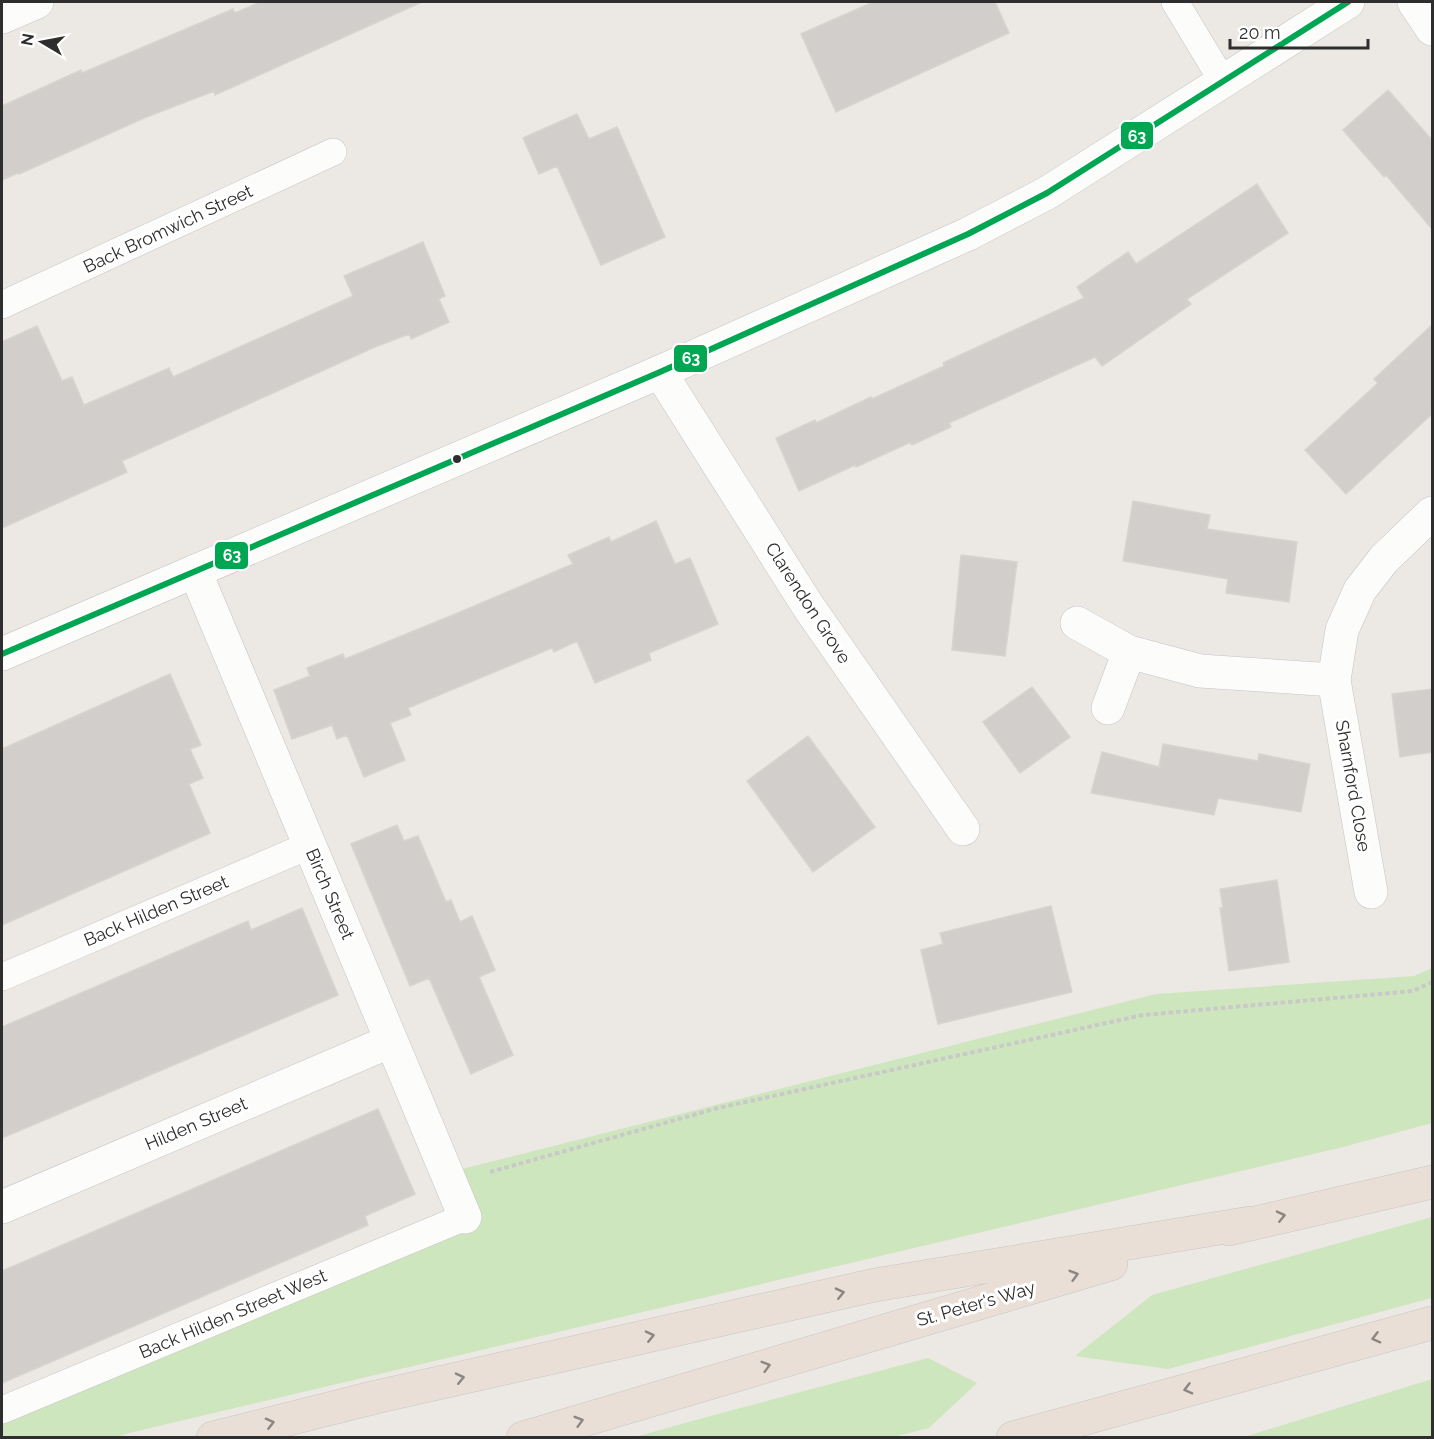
<svg xmlns="http://www.w3.org/2000/svg" width="1434" height="1439" font-family="Raleway,sans-serif">
  <style>
    .green { fill: #cee6be }
    .building { fill: #d1cecb; stroke: #d7d4d0; stroke-width: 1.5 }
    .lines { fill: none; stroke-linecap: round; stroke-linejoin: round }
    .lane-casing { stroke: #c5c4c5; stroke-width: 28 }
    .street-casing { stroke: #c5c4c5; stroke-width: 34 }
    .secondary-casing { stroke: #c5c4c5; stroke-width: 34 }
    .highway-casing { stroke: #c6c5c4; stroke-width: 34 }
    .path { stroke: #c9c9c8; stroke-width: 4; stroke-dasharray: 4.5 3; stroke-linecap: butt }
    .lane { stroke: #fcfcfb; stroke-width: 27 }
    .street { stroke: #fcfcfb; stroke-width: 33 }
    .secondary { stroke: #fcfcfb; stroke-width: 33 }
    .highway { stroke: #eadfd6; stroke-width: 33 }
    .bus-1-casing { stroke: #fff; stroke-width: 10 }
    .bus-1 { stroke: #00a651; stroke-width: 6 }
    .oneway { stroke: #8c8682 }
    .bus-dot { fill: #2e2e2e; stroke: #fff; stroke-width: 2 }
    .labels { text-anchor: middle; stroke-width: 6; stroke-linejoin: round; paint-order: stroke }
    .street-label { font-size: 18px; fill: #2e2e2e; stroke: #fff }
    .line-badge { stroke: #fff; stroke-width: 2 }
    .badge-label { font-size: 16px; text-anchor: middle; font-weight: bold; fill: #fff }
  </style>
  <rect width="100%" height="100%" fill="#ece8e4"/>
  <path class="green" d="M1432,968V1123L1343,1147L129,1433L117,1437L2,1438V1419L477,1222L458,1170L1156,994L1414,976Z
    M1432,1217V1298L1168,1369L1075,1356L1152,1295Z
    M928,1358L977,1383L929,1428L894,1437H635L714,1415Z
    M1432,1379V1437H1244Z"/>
  <path class="building" d="M260,2H422L215,95L214,91L144,118L19,174L18,173L2,180V106L81,70L82,73L233,9L235,13Z
    M873,2H995L1009,33L836,112L801,34Z
    M1388,90L1432,140V229L1386,175L1384,177L1343,130Z
    M577,114L589,139L617,127L665,237L601,265L557,166L539,174L523,138Z
    M1257,184L1288,233L1187,299L1191,304L1102,366L1095,357L949,423L951,427L912,445L911,442L856,467L855,465L799,491L776,438L815,420L816,423L871,397L872,399L944,366L943,363L1084,298L1077,287L1128,252L1136,264Z
    M423,242L445,296L439,299L449,322L411,339L409,334L375,347L122,461L127,472L2,528V342L37,326L62,381L72,377L84,405L169,368L173,377L353,296L344,276Z
    M1432,325V414L1346,494L1305,450L1378,383L1374,379Z
    M1133,501L1210,515L1207,529L1297,542L1289,602L1226,593L1228,579L1123,561Z
    M656,521L675,564L690,558L718,624L649,653L651,660L595,683L577,641L554,652L552,648L408,708L411,715L390,723L405,760L364,777L347,735L337,739L332,725L292,739L274,690L310,676L307,668L343,654L345,659L453,615L573,564L568,555L609,537L611,542Z
    M961,555L1017,562L1005,656L952,650Z
    M170,674L201,745L190,749L203,778L189,784L210,833L2,925V749Z
    M1032,687L1070,737L1020,773L983,722Z
    M1432,689V752L1400,757L1392,694Z
    M808,736L875,827L813,872L747,781Z
    M1163,744L1258,761L1259,754L1310,764L1301,812L1218,798L1214,815L1091,793L1102,752L1159,767Z
    M397,825L404,841L418,836L446,902L451,900L460,922L472,916L495,970L479,977L513,1055L471,1074L429,978L410,986L351,844Z
    M1277,880L1289,962L1229,971L1220,908H1223L1220,889Z
    M1051,906L1072,992L938,1024L921,950L943,944L940,933Z
    M302,908L338,995L2,1138V1027L248,921L251,930Z
    M378,1109L415,1194L365,1216L368,1225L2,1383V1271Z"/>
  <g class="lines">
    <g class="lane-casing">
      <path id="lane" d="M1175,2L1222,80
        M2,305L333,152
        M2,977L310,845
        M2,1410L465,1217"/>
    </g>
    <g class="street-casing">
      <path id="street" d="M1414,2L1432,29
        M2,17L37,2
        M660,372L808,606L963,829
        M195,571L465,1217
        M1077,623L1129,652L1108,708
        M1129,652L1200,671L1334,680
        M1371,892L1334,680L1342,630L1360,590L1384,559L1432,513
        M2,1207L391,1041"/>
    </g>
    <g class="secondary-casing">
      <path id="secondary" d="M2,654L660,372L968,234L1047,193L1348,2"/>
    </g>
    <g class="highway-casing">
      <path id="highway" d="M1229,1229L1432,1182
        M213,1438L376,1397L875,1285L1250,1223
        M523,1438L1111,1264
        M1013,1438L1432,1323"/>
    </g>
    <path class="path" d="M490,1172L718,1108L1143,1015L1413,991L1432,982"/>
    <use href="#lane" class="lane"/>
    <use href="#street" class="street"/>
    <use href="#secondary" class="secondary"/>
    <use href="#highway" class="highway"/>
    <g class="bus-1-casing">
      <path id="bus-1" d="M2,654L660,372L968,234L1047,193L1348,2"/>
    </g>
    <use href="#bus-1" class="bus-1"/>
  </g>
  <defs><path id="oneway-chevron" d="M-2-3.5L2.5 0L-2 3.5" fill="none" stroke-width="1.6" stroke-linecap="round" stroke-linejoin="round" transform="scale(1.5)"/></defs>
  <g class="oneway">
    <use href="#oneway-chevron" transform="translate(1281 1216) rotate(-13)"/>
    <use href="#oneway-chevron" transform="translate(1074 1275) rotate(-16)"/>
    <use href="#oneway-chevron" transform="translate(840 1293) rotate(-13)"/>
    <use href="#oneway-chevron" transform="translate(650 1336) rotate(-13)"/>
    <use href="#oneway-chevron" transform="translate(1376 1338) rotate(165)"/>
    <use href="#oneway-chevron" transform="translate(766 1366) rotate(-16)"/>
    <use href="#oneway-chevron" transform="translate(460 1378) rotate(-13)"/>
    <use href="#oneway-chevron" transform="translate(1188 1389) rotate(165)"/>
    <use href="#oneway-chevron" transform="translate(579 1421) rotate(-16)"/>
    <use href="#oneway-chevron" transform="translate(270 1423) rotate(-14)"/>
  </g>
  <circle class="bus-dot" cx="457" cy="459" r="5"/>
  <g class="labels">
    <g class="street-label">
      <text transform="translate(168 229) rotate(-25)" y="6">Back Bromwich Street</text>
      <text transform="translate(808 603) rotate(57)" y="6">Clarendon Grove</text>
      <text transform="translate(1353 786) rotate(80)" y="6">Sharnford Close</text>
      <text transform="translate(330 894) rotate(67)" y="6">Birch Street</text>
      <text transform="translate(156 911) rotate(-23)" y="6">Back Hilden Street</text>
      <text transform="translate(196 1124) rotate(-23)" y="6">Hilden Street</text>
      <text transform="translate(976 1304) rotate(-16)" y="6">St. Peter's Way</text>
      <text transform="translate(233 1314) rotate(-23)" y="6">Back Hilden Street West</text>
    </g>
  </g>
  <g class="line-badge">
    <rect x="1120" y="121" width="34" height="29" rx="6" fill="#00a651"/>
    <rect x="673" y="344" width="35" height="29" rx="6" fill="#00a651"/>
    <rect x="214" y="541" width="35" height="29" rx="6" fill="#00a651"/>
  </g>
  <g class="badge-label">
    <text x="1137" y="142">63</text>
    <text x="691" y="364">63</text>
    <text x="232" y="561">63</text>
  </g>
  <rect width="1434" height="1439" fill="none" stroke="#2e2e2e" stroke-width="6"/>
  <g transform="translate(42 42) rotate(280)" stroke="#ffffff" stroke-width="4.5" paint-order="stroke">
  <path d="M0-4.5L10 22L0 15L-10 22Z" fill="#2e2e2e"/>
  <text y="-9" font-size="16" font-weight="bold" text-anchor="middle" fill="#2e2e2e">N</text>
  </g>
  <path d="M1230 39v9h138v-9" fill="none" stroke="#2e2e2e" stroke-width="3"/>
  <text x="1239" y="39" font-size="18" fill="#2e2e2e" stroke="#ffffff" stroke-width="4.5" paint-order="stroke">20 m</text>
</svg>
